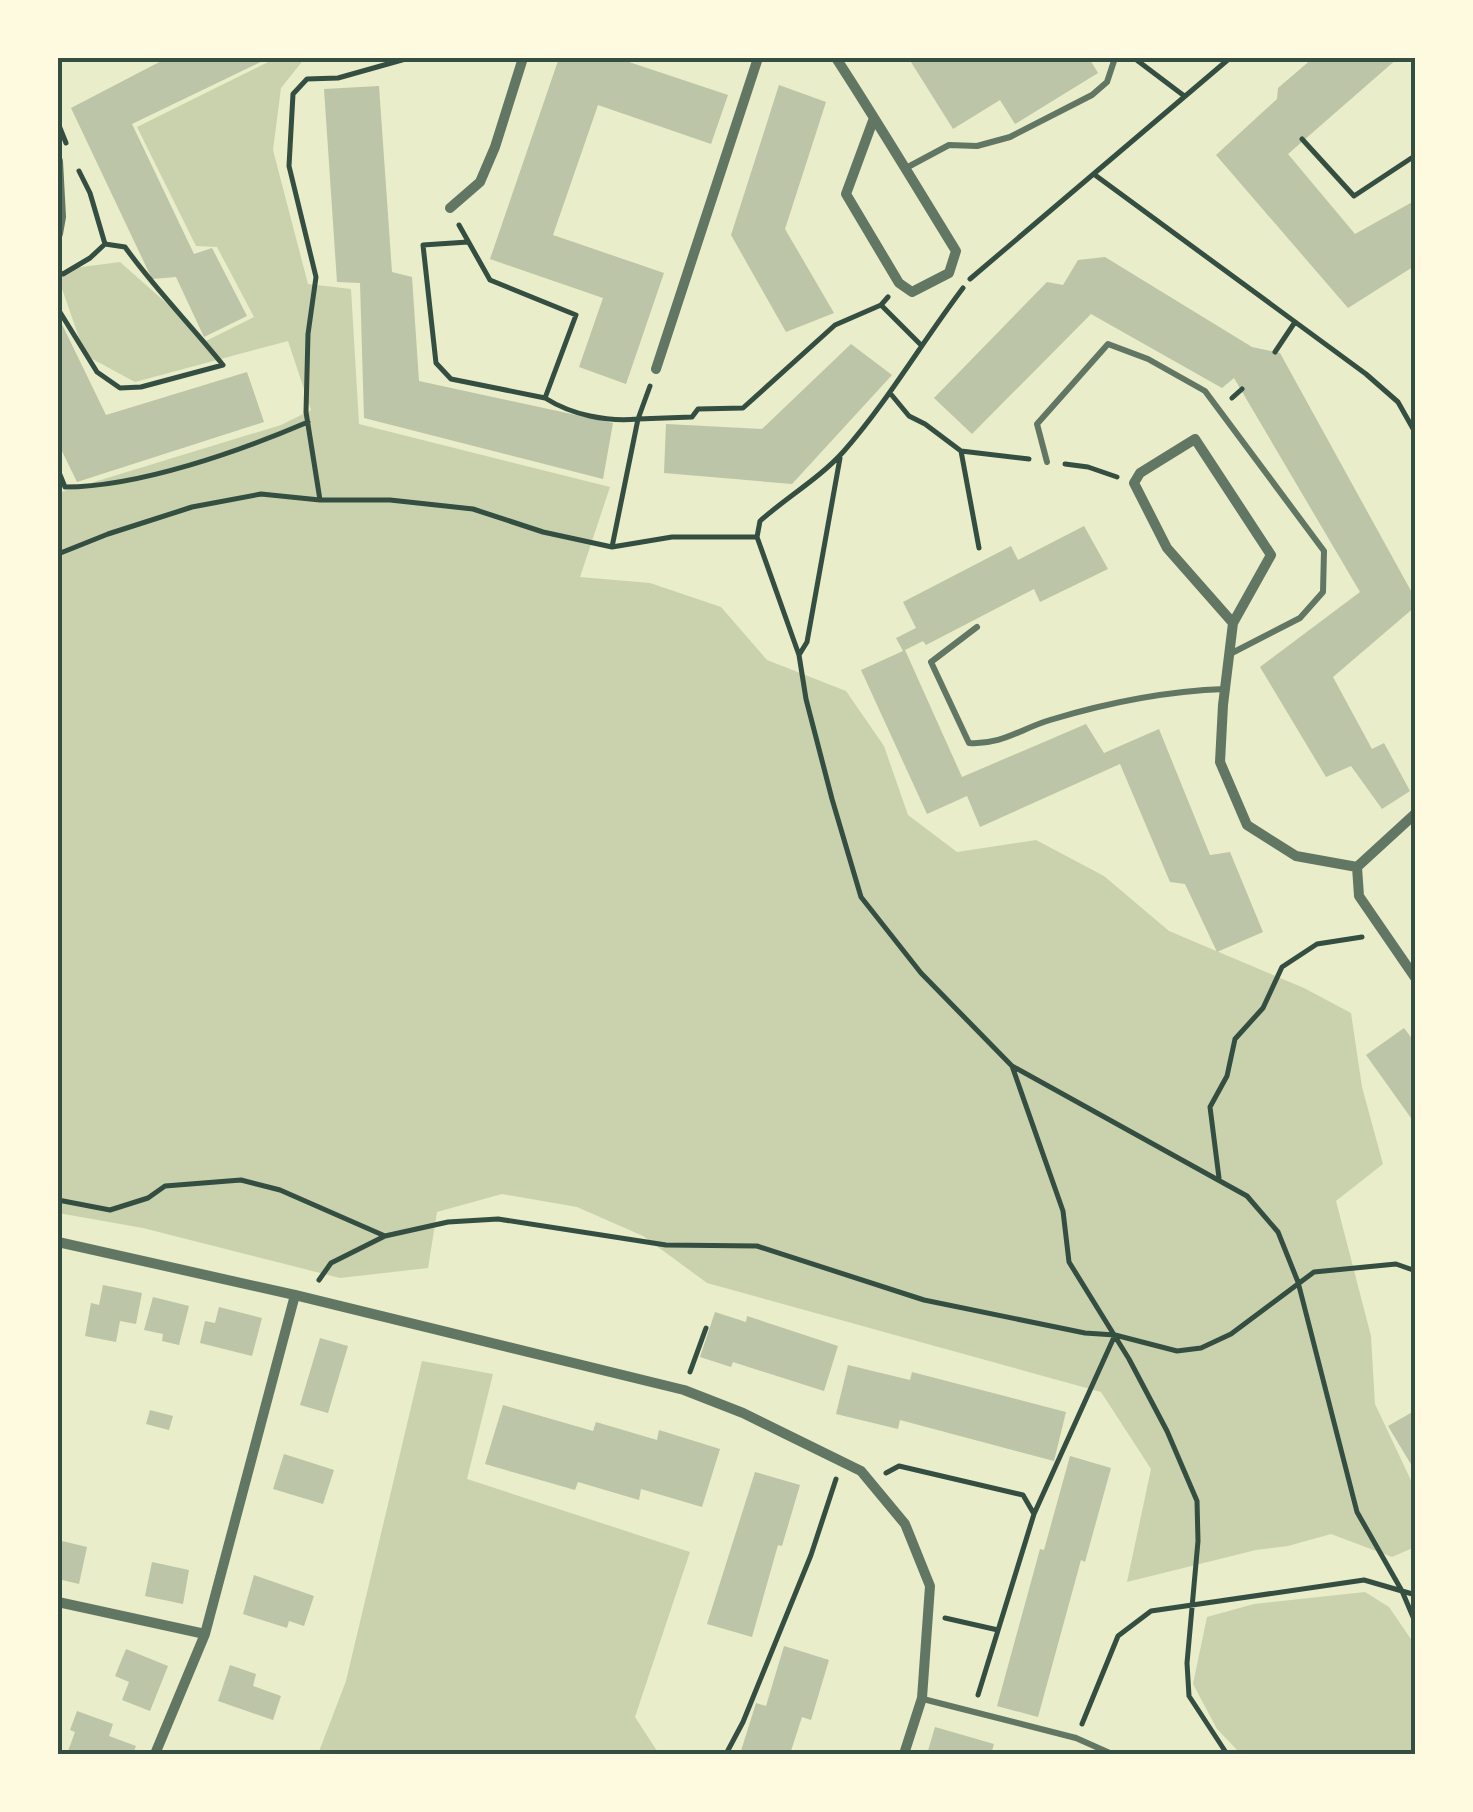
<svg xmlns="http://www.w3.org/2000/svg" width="1473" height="1812" font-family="'Work Sans',sans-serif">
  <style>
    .green { fill: #cad2ad }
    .building { fill: #bcc5a7 }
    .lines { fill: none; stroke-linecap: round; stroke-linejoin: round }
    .path { stroke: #344e41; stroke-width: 5 }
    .service { stroke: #617663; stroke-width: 6 }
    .minor { stroke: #617663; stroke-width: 10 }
    .neatline { fill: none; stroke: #344e41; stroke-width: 4 }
  </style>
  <rect width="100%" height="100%" fill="#e9edc9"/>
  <path class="green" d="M276,58H305L281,88L273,150L308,284L351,289L359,424L610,487L580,577L650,583L721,607L767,660L846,691L884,746L908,815L957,852L1036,840L1104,876L1169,931L1304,988L1351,1013L1362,1087L1383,1164L1336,1201L1371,1336L1375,1404L1415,1489V1547L1392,1557L1331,1534L1288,1546L1256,1550L1127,1582L1151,1469L1101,1392L707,1283L643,1236L577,1207L502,1194L437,1212L428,1268L340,1278L143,1228L58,1213V493L281,425L311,410L288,341L135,382L85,355L58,277L74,268L120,262L189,323L202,343L254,317L217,247L196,246L137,127Z
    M422,1361L493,1374L467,1479L690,1552L635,1717L659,1754H318L346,1681Z
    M1365,1592L1389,1607L1415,1645V1754H1241L1217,1729L1193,1684L1207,1617L1254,1604Z"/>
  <path class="building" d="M167,58H269L132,124L194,254L212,248L247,316L204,337L176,277L152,279L71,108Z
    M559,58H617L728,95L711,144L598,105L553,235L664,273L626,384L579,367L603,298L490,259Z
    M919,58H1089L1098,73L1015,124L1000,100L953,129L911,62Z
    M1313,58H1398L1288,154L1355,234L1416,200V265L1348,308L1216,155L1277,99L1278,88Z
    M779,85L826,102L785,229L834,313L786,332L731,235Z
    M379,86L392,272L412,277L419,381L613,423L603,479L364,418L360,283L337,282L324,89Z
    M1105,257L1252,347L1280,353L1416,600V606L1333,677L1372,749L1384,743L1410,791L1382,809L1351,766L1326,777L1260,667L1360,592L1234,378L1222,388L1091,314L972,434L934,398L1047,282L1063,285L1078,260Z
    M58,316L106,415L247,372L264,422L77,482L58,443Z
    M851,344L892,375L792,484L664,473L666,424L762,429Z
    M1084,526L1108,569L1040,602L1034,589L926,645L923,641L905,650L962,777L1086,724L1104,753L1159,729L1210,855L1230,852L1263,932L1217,952L1185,884L1170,882L1120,764L980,827L967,796L927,814L861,670L903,651L896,638L916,628L903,602L1011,546L1018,560Z
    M1404,1028L1416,1044V1125L1366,1055Z
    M103,1285L142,1293L136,1324L120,1321L116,1342L85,1336L91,1303L99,1305Z
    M153,1297L189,1306L179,1345L162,1341L163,1334L144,1330Z
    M219,1307L262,1318L252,1356L200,1343L205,1321L215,1323Z
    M715,1312L746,1322L747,1316L838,1346L824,1391L733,1362L731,1367L700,1357Z
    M320,1338L348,1346L328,1413L300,1405Z
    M848,1365L910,1380L912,1372L1066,1412L1054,1461L900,1420L898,1429L836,1414Z
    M503,1405L593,1431L596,1422L657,1440L659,1430L720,1449L702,1507L641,1489L639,1500L578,1482L575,1490L485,1464Z
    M150,1410L173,1416L169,1430L146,1424Z
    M1416,1410V1464L1412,1466L1388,1426Z
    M284,1454L334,1470L323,1504L273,1489Z
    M1070,1456L1111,1468L1085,1562L1081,1560L1038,1717L997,1706L1040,1549L1044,1550Z
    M755,1472L800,1485L782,1546L778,1545L752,1637L707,1624Z
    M58,1540L87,1547L79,1584L58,1579Z
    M152,1562L189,1570L183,1604L145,1596Z
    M254,1575L314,1596L304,1626L289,1621L287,1628L243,1614Z
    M784,1646L829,1660L811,1720L802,1717L790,1754H740L756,1703L766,1706Z
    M126,1649L168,1666L150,1711L122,1700L129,1682L115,1676Z
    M230,1665L256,1674L253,1686L281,1696L273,1720L218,1701Z
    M77,1711L113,1724L109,1736L136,1746L133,1754H67L75,1732L70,1730Z
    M935,1727L994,1744L991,1754H927Z"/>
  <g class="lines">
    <path class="path" d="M1134,58L1183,95
      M58,123L66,143
      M1302,139L1354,196L1416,155
      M79,171L90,193L105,244
      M1095,175L1366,374L1398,402L1416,434
      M459,225L490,280L576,315L545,398C572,415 607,422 638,419L612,547
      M468,242L423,245L436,363L451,379L545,398
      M58,272L63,274L90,258L105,244L125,247C155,289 191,325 223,365L141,387L120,388L97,372L58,309
      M970,279L1230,58
      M881,305L920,344
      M1275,352L1295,322
      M650,386L638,419L692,417L698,409L743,408L835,325L881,305L888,297
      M890,393L909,416L925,424L961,451L1029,459
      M1232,398L1242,389
      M961,451L979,548
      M1065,464L1088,467L1117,477
      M58,470L65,487C139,487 240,451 308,422
      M320,500L306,412L308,334L316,277L289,166L293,94L307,79L338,78L409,58
      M757,537L799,655L806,699L832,799L861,897L921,973L1012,1066L1247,1196L1278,1232L1298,1282L1357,1512L1402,1591L1416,1595
      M58,554L108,534L192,507L261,494L320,500H390L473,509L543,532L612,547L672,537H757L760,521C787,497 820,478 844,451C888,401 922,342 963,288
      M799,655L807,642L840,458
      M1012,1066L1063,1211L1069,1262L1129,1359L1167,1431L1197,1501L1198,1541L1187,1663L1189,1696L1227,1754
      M1219,1178L1210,1107L1227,1076L1235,1039L1263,1008L1282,967L1317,944L1362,937
      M58,1200L110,1210L148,1198L165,1186L241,1180L280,1190L385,1236L448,1222L498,1219L666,1245L757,1246L924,1300L1085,1333L1115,1335L1177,1351L1201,1348L1231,1334L1314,1272L1396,1264L1416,1271
      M319,1280L331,1263L385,1236
      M690,1372L706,1328
      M886,1473L899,1466L1023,1495L1034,1514L978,1695
      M1034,1514L1115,1335
      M945,1618L998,1630
      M1082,1724L1118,1636L1151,1611L1364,1580L1402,1591L1416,1624
      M726,1754L743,1722L811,1555L836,1479"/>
    <path class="service" d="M906,168L949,145L977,146L1010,137L1092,95L1107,82L1115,58
      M1047,462L1037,424L1108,344L1148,359L1205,391L1324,551L1323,592L1300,618L1230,654
      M977,627L931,662L969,743C1002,745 1020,729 1050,720C1106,703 1167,691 1225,689
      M923,1699L1076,1738L1112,1754"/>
    <path class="minor" d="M836,58C877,121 916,186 956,251L949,273L912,292L899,283L846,194L874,118
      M58,161L61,217L58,234
      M450,208L480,182L495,147L523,58
      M656,369L758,58
      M1233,623L1167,548L1134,483L1140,473L1195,439L1271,555L1233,623L1223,705L1220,762L1247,825L1296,856L1357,867L1359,896L1416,979
      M1357,867L1416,813
      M58,1242L295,1295L684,1390L743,1413L861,1471L905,1524L930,1586L922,1698L904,1754
      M58,1602L205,1634
      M155,1754L205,1634L295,1295"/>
  </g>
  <rect width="1473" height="1812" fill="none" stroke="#fefae0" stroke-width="120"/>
  <rect x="60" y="60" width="1353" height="1692" class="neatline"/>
</svg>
